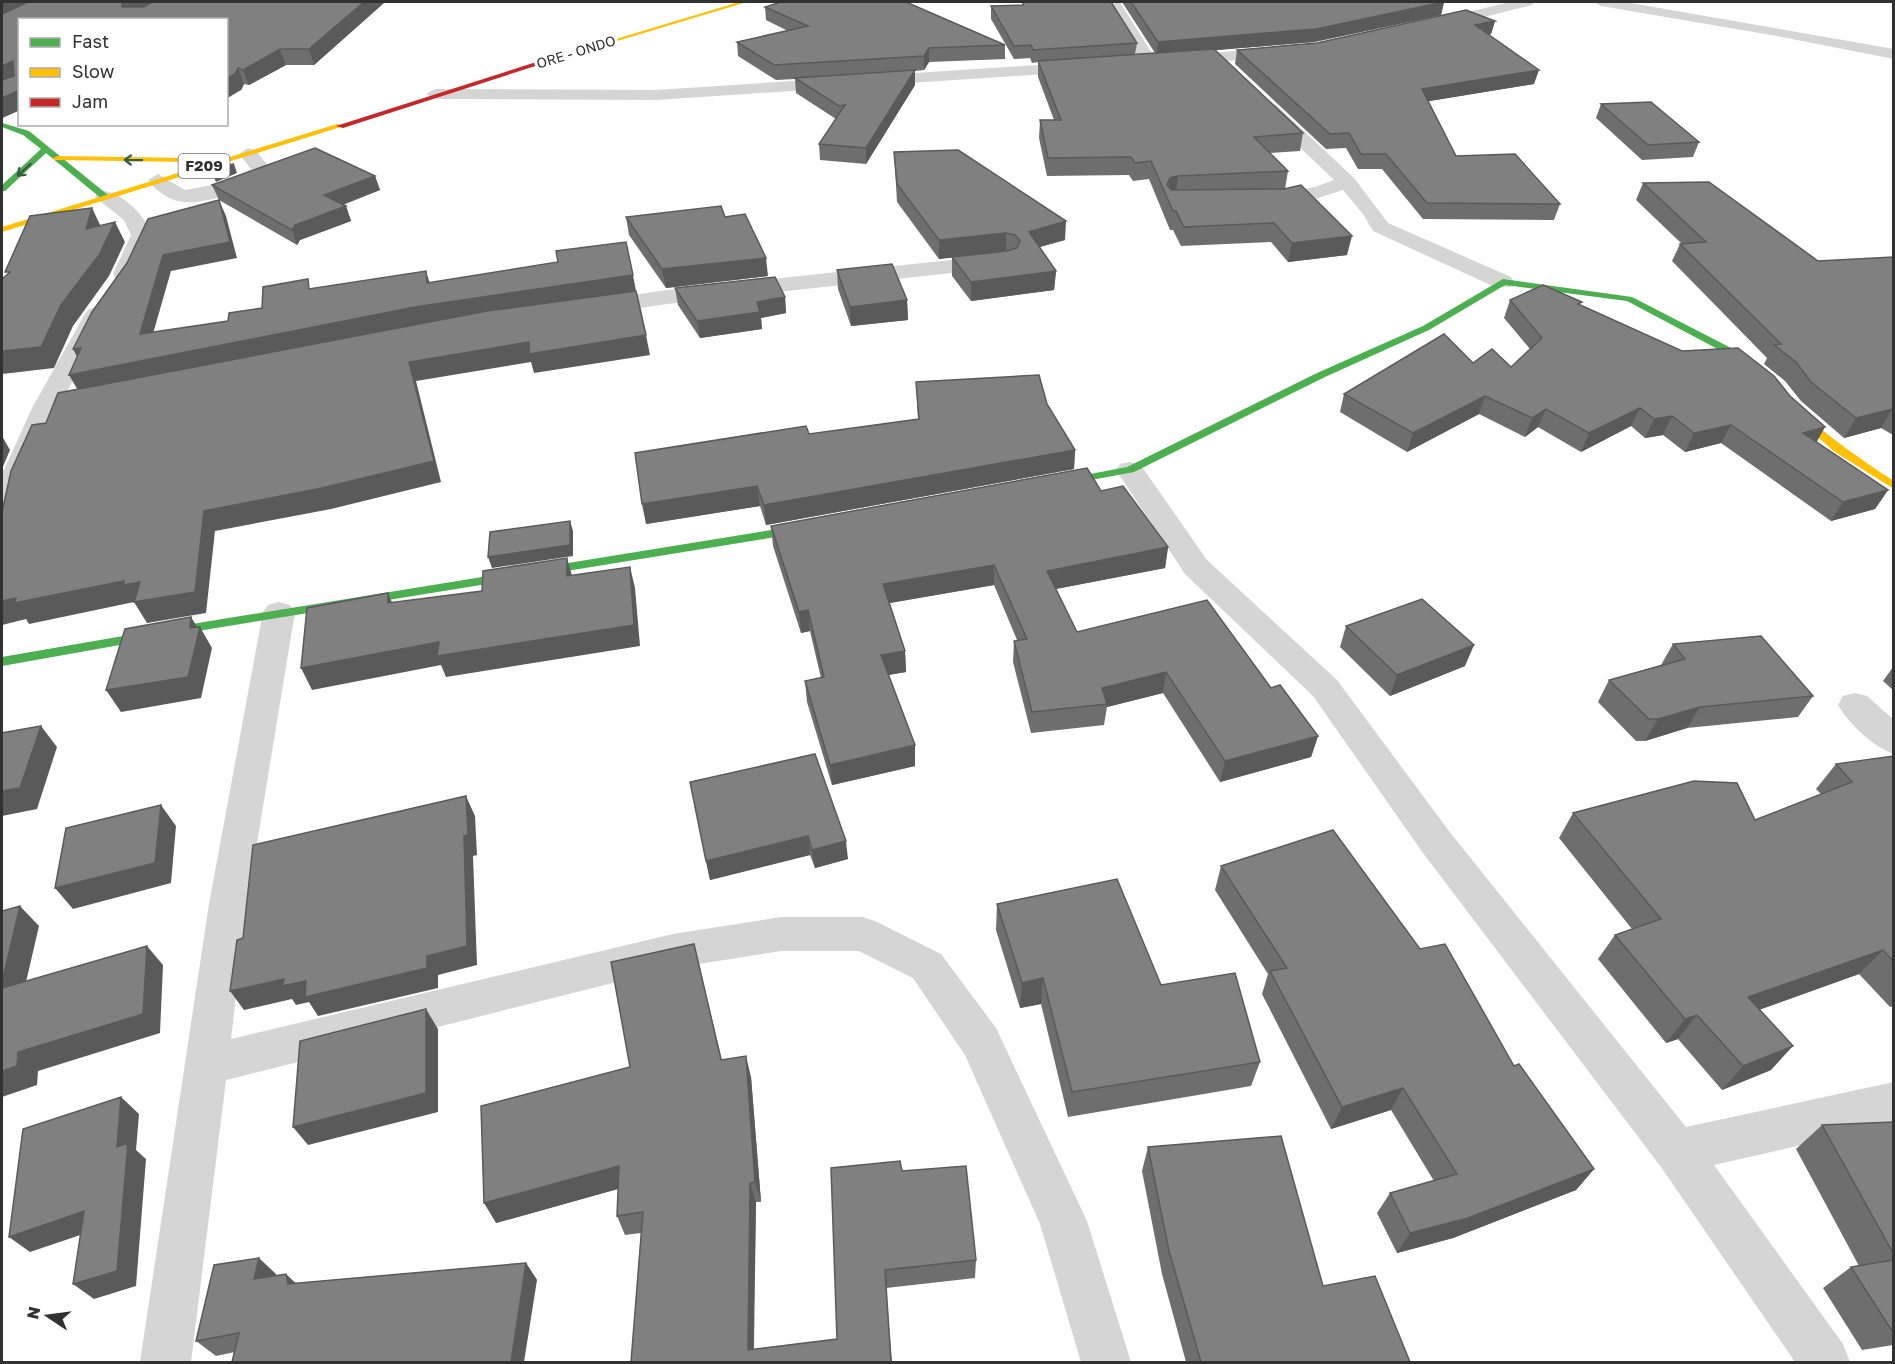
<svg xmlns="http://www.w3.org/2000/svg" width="1895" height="1364" font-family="'Golos Text',sans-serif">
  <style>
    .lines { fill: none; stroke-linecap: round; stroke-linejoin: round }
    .street { fill: #d5d5d5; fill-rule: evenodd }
    .fast { fill: #4caf50; fill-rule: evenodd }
    .slow { fill: #ffc107; fill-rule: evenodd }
    .jam { fill: #c62828; fill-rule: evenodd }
    .wall { fill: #6e6e6e }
    .shaded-wall { fill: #5a5a5a }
    .building { fill: #808080; stroke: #5a5a5a; stroke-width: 1.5 }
    .oneway { stroke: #3a5d3c }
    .labels { text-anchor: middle; stroke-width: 6; stroke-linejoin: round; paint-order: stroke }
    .far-street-label { font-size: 14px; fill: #313131; stroke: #fff }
    .shield { fill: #fff; stroke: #6f6f6f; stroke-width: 1.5 }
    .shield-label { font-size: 15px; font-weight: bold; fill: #313131 }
  </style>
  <rect width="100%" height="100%" fill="#fff"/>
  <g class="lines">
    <path class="street" d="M1106,2H1120L1158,63L1156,67H1144Z
      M1510,2H1534L1532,5L1432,30L1424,25L1427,22Z
      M1594,2H1625L1894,49V59L1777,36L1601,6Z
      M1281,47L1287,49L1289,52L1287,55L1177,66L1169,61L1177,56Z
      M1084,62L1092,67L1090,71L656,100L435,99L426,94L435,89L656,90Z
      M1270,104L1276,105L1354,178L1388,223L1511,277L1514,282L1511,287H1495L1373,231L1363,214L1343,190L1318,198L1264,206L1257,204L1254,200L1257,196L1315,187L1334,180L1264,113L1261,109L1264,105Z
      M248,148L255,150L272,170C260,187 205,205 184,202C170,201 156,191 148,180L158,174L185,190L217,184L251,169L239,154Z
      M105,191C128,197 143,215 153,235L132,279H116L113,274L131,235L124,220L95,197L98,193Z
      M998,255L1006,257L1009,262L1006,267L667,304L593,315L585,313L581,308L585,303L593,301L667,290Z
      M97,307L105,309L109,314L64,397L97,392L106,395L110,400L106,405L55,414L16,504L12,510L2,512V474L32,408L85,314L89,309Z
      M1130,462L1140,464L1207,560L1337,680L1449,831L1686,1127L1894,1082V1124L1714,1165L1843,1344L1850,1362H1795L1661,1167L1423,853L1313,696L1185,574L1116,470L1120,464Z
      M279,602L290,605L295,612L247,904L231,1039L673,934L781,917H863L877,922L941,954L996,1028L1087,1221L1131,1362H1081L1040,1224L965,1055L913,978L859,951H781L673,968L226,1080L191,1362H140L209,904L263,612L268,605Z
      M1855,693L1867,696L1894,720V754C1873,747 1849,724 1838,705L1843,696Z"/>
    <path class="fast" d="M2,123L29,131L108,195V199H102L46,153L5,191H2V185L41,149L23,135L2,127Z
      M1503,279L1632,297L1735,350L1777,386L1772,389L1768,388L1727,354L1627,301L1505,285L1429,330L1325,377L1134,472L1048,488L1042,485L1048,482L1127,467L1317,373L1423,326Z
      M815,523L821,527L819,530L204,630L2,666V657L204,622Z"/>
    <path class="slow" d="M739,2H747L554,60L549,59Z
      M337,124L344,126L2,232V227Z
      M57,156L191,158L195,160L191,162L54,160L53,158Z
      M1772,383L1776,384C1809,424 1850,452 1894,481V489L1835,452L1786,410L1767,386Z"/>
    <path class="jam" d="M552,57L554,60L343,128L336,126Z"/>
  </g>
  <path class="wall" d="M2,2H385L314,65H286L249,85L244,84L241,90L20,20V110L2,118Z
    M1023,2H1111L1137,43L1135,54L1155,53L1122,2H1444L1441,15L1314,42L1215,50L1303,133L1300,151L1270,153L1288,171L1285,189L1347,255L1288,262L1271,242L1181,246L1173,230H1170L1149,179L1133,181L1129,175L1047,176L1039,138L1040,120H1054L1038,77V62L1032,63L1030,58L1014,59L991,19V6L1023,5Z
    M765,7L1005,45V59L929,62L924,70L915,71V85L866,164L820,160L819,144L836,119L796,93L795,79L776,80L738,56L737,42L788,31L766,20Z
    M1495,21L1491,34L1489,35L1534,84L1428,101L1456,156L1560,204L1554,220L1423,219L1382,169H1358L1346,148L1326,149L1235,64L1237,50L1317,43Z
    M1601,104L1699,142L1693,157L1642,160L1596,118Z
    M894,152L1065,240L1040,247L1056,271L1054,290L971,301L952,276V257L939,259L897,202Z
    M375,176L380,190L343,205L346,206L351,221L300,240L297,245L219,200L212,185Z
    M1643,183L1818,261L1893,257V435L1881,428L1844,438L1801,401L1785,381L1764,364L1767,358L1672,261L1680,244L1681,243L1636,200Z
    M626,217L768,276L666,288L629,235Z
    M837,270L907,300L908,320L851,326L838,289Z
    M675,288L785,297L786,313L761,318L762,329L700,338L678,305Z
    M1510,300L1581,305L1817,442L1888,490L1875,509L1831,521L1721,443L1685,452L1663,435L1645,438L1631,426L1581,452L1538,427L1525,437L1479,414L1407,452L1340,412L1344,394L1511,367L1530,349L1504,318Z
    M916,382L1047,404L1075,450L1074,469L766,525L760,506L646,524L809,434L918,419Z
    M1101,491L1168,547L1165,568L1056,589L1077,632L1271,688L1318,736L1311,757L1220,782L1163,693L1107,707L1104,725L1031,733L1013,662L1014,641L1017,640L994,585L889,603L905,651L906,672L888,675L915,766L832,785L807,702L805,681L821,678L810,631L801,633L773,546L771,526Z
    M1346,626L1465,666L1390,696L1340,647Z
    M1673,644L1813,696L1798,717L1687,728L1645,741H1636L1598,702L1609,680L1661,665Z
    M1893,667V690L1883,681Z
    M815,754L848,859L815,868L810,855L710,880L706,861Z
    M1893,756V1006L1890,1007L1859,974L1759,1010L1771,1070L1722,1090L1678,1039L1666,1043L1598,959L1615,935L1632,929L1559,838L1573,813L1755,820L1821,794L1816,789L1836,764Z
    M1221,866L1420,949L1514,1066L1594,1169L1576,1190L1453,1238L1397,1253L1377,1213L1390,1193L1434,1181L1391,1110L1331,1129L1262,994L1268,974L1215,890Z
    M997,904L1260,1062L1251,1086L1068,1117L1041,1004L1020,1008L996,930Z
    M694,944L722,1060L751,1077L761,1202H756L754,1349L837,1339L902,1171L976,1260L975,1278L886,1288L892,1362H631L641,1233L625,1235L617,1216L618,1189L496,1223L630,1067Z
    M1893,1122V1345L1862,1350L1823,1288L1851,1267L1859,1266L1796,1149L1822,1125Z
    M1148,1147L1323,1286L1410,1362H1186L1162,1274L1142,1171Z
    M526,1263L537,1280L235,1352L216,1356L196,1341L276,1274V1276L296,1283Z"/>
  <path class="shaded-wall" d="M2,2H37L2,17Z
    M126,2H156L129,18L122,7V3Z
    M364,2H385L314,65L309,49Z
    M1444,2L1441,15L1314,42L1156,55L1158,42Z
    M1495,21L1491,34L1472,39L1475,25Z
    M929,48V62L924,70V56Z
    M280,49L286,65L249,85L243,70Z
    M13,61L20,75L2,85V66Z
    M238,68L244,84L241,90L226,99V79Z
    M915,70V85L866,164V148Z
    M1539,70L1534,84L1418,103L1422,89Z
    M20,90V110L2,118V98Z
    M234,164L237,173L216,182L212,173Z
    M375,176L380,190L330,209L324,195Z
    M1178,176L1176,194L1167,185L1170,178Z
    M219,200L226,216L237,258L171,271L148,351L140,334L163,255Z
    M346,206L351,221L300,240L297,245L292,230L295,225Z
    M92,208L102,229H86Z
    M1066,221L1065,240L1028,250L1029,232Z
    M115,222L125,242L109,276L73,326L54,368L2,374V375V351L61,305Z
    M1006,233V252L939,259V240Z
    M1352,236L1347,255L1288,262L1292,243Z
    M766,258L768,276L666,288L662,269Z
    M426,271L431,287L427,283Z
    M1056,271L1054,290L971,301V282Z
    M633,275L636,291L79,392L69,375L415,307Z
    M785,297L786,313L761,318L762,329L700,338L697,321L757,302Z
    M907,300L908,320L851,326L850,307Z
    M646,335L650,355L534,373L531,362L416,381L441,482L331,509L215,531L206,613L147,623L134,602L29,624L26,619L2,625V601L204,511L409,362L529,342Z
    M81,348L82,366L73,349Z
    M1485,396L1479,414L1407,452L1413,433Z
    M1640,408L1631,426L1581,452L1589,433Z
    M1893,408L1881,428L1844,438L1856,418Z
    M1546,409L1538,427L1525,437L1532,418Z
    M1672,416L1663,435L1645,438L1654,419Z
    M1731,425L1721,443L1685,452L1694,433Z
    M1825,427L1815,445L1803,433Z
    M2,436L10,450L2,469Z
    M1075,450L1074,469L766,525L764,505Z
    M757,486L760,506L646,524L642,504Z
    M1888,490L1875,509L1831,521L1843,502Z
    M570,521L573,531V556L492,568L488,557Z
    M1168,547L1165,568L1045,591L1047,571Z
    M567,558L573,579L567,576Z
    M994,565V585L884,604L883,584Z
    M630,567L635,588L640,646L446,677L441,665L312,690L301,668Z
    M388,593L397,614L388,603Z
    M808,610L810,631L801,633L799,612Z
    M191,617L199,630L200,627L212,648L201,698L121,712L106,690L190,628Z
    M1474,645L1465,666L1390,696L1397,675Z
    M905,651L906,672L882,676L881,655Z
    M1166,672L1163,693L1107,707V704L1102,688Z
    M1700,707L1687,728L1645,741L1658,719Z
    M41,726L57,747L37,809L2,816V791Z
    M1318,736L1311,757L1220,782L1225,761Z
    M915,745V766L832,785L830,765Z
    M466,796L475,816L477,855L473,856L477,965L438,975V988L318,1016L309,1002L296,1005L292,999L244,1010L230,991L284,979L427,956L464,836Z
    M161,805L176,826L171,883L73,909L55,888Z
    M808,836L810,855L710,880L706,861Z
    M846,841L848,859L815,868L812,850Z
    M20,906L39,926L20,1008L2,990V982Z
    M147,946L163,965L160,1033L38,1071L37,1085L2,1097V1071L18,1052Z
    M1883,950L1859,974L1727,1021L1748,997Z
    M1043,978L1041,1004L1020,1008L1022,983Z
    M426,1009L438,1029V1112L308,1145L293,1127Z
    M1697,1015L1678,1039L1666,1043L1685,1019Z
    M1793,1046L1771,1070L1722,1090L1743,1066Z
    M746,1056L751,1077L761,1202L755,1182Z
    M1403,1088L1391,1110L1331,1129L1342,1107Z
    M121,1097L139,1114L136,1150L146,1159L136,1286L94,1299L73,1284L117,1147Z
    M619,1166L628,1186L496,1223L484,1203Z
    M1594,1169L1576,1190L1453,1238L1397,1253L1410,1233Z
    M750,1183L756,1202L753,1362L748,1350Z
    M84,1211L104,1227L30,1252L9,1237Z
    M259,1258L276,1274L271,1296L254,1279Z
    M526,1263L537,1280L524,1362H511Z
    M286,1274L303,1290L288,1284Z"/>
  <path class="building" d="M28,2H126L122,3V7H144L152,2H364L309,49H280L243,70L238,68L235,74L226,79V20H20V90L2,98V80L14,76L13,61L2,66V14Z
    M781,2H906L1005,45L929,48L924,56L774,65L737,42L808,26L765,7Z
    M1023,2H1111L1137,43L1033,50L1031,45L1014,46L991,6L1023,5Z
    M1131,2H1444L1316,29L1158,42Z
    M1466,10L1495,21L1475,25L1539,70L1422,89L1456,156L1515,154L1560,204L1427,203L1386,154H1361L1349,133L1330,134L1237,50L1317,43Z
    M1214,49L1303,133L1254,137L1288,171L1178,176L1170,178L1167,185L1171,190L1284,189L1301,185L1352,236L1292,243L1274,223L1184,227L1176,211H1173L1151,161L1135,163L1131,157L1048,158L1040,120H1061L1038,61Z
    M915,70L866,148L819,144L845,105L839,106L795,78Z
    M1651,102L1699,142L1648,145L1601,104Z
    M315,148L375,176L324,195L346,206L295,225L292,230L212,185Z
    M958,150L1066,221L1029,232L1056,271L971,282L952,257L1007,251L1017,248L1020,241L1015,235L1006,233L939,240L897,184L894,152Z
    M234,164L212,173V168Z
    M1709,182L1818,261L1893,257V409L1856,418L1811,382L1796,362L1774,345L1781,344L1680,244L1706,242L1643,183Z
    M219,200L230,242L163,255L140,334L228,321L229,313L262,308L263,287L308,279L309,289L426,271L427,283L558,262L556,251L626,242L633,275L415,307L69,375L81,348L73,349L92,312L127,263L148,219Z
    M721,206L725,217L745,214L766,258L662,269L626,217Z
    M92,208L86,229L115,222L99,255L61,305L41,347L2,351V279L10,272H5L30,216Z
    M892,264L907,300L850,307L837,270Z
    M775,277L785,297L757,302L760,312L697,321L675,288Z
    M1543,285L1582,302L1578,304L1682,351L1738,348L1774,376L1790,396L1825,427L1803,433L1888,490L1843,502L1731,425L1694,433L1672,416L1654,419L1640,408L1589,433L1546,409L1532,418L1485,396L1413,433L1344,394L1444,334L1473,363L1492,349L1511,367L1542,338L1510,300Z
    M636,291L646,335L529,354V342L409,362L434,461L322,488L204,511L195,592L134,602L140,582L124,585V581L14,603L16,598L2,601V512L11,471L32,425L46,423L58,393L487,311Z
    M1039,375L1047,404L1075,450L764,505L757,486L642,504L635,453L806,426L809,434L919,419L916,382Z
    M1087,468L1101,491L1123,486L1168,547L1047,571L1077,632L1207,600L1271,688L1280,685L1318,736L1225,761L1166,672L1102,688L1107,704L1032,712L1014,641L1027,639L994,565L883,584L905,651L881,655L915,745L830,765L805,681L824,677L808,610L799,612L771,526Z
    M570,521V545L488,557L490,532Z
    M567,558V576L630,567L634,625L437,656L439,642L301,668L307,608L388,593V603L482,591L483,571Z
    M1422,599L1474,645L1397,675L1346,626Z
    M191,617L190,628L200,627L188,677L106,690L125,629Z
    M1761,636L1813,696L1700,707L1658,719H1649L1609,680L1685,659L1673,644Z
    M41,726L20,788L2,791V733Z
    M815,754L846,841L812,850L808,836L706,861L690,782Z
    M1893,756V961L1883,950L1748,997L1793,1046L1743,1066L1697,1015L1685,1019L1615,935L1661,919L1573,813L1694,781L1737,783L1755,820L1852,782L1836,764Z
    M466,796L468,835L464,836L467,946L427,956V968L305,997L306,981L282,986L284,979L230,991L237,940L243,938L253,845Z
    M161,805L155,863L55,888L66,828Z
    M1333,830L1420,949L1445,944L1514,1066L1519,1064L1594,1169L1468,1218L1410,1233L1390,1193L1457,1174L1403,1088L1342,1107L1270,971L1287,968L1221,866Z
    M1117,879L1161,985L1235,973L1260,1062L1072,1092L1043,978L1022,983L997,904Z
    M20,906L2,982V911Z
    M694,944L721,1060L746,1056L755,1182L750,1183L748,1350L837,1339L831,1168L900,1161L902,1171L966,1166L976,1260L885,1270L891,1362H631L643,1212L617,1216L619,1166L484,1203L481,1106L630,1067L611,962Z
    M147,946L143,1014L18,1052L17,1066L2,1071V988Z
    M426,1009V1093L293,1127L300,1041Z
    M121,1097L117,1147L128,1143L117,1271L73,1284L84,1211L9,1237L23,1129Z
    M1893,1122V1253L1822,1125Z
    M1281,1136L1323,1286L1375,1276L1410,1362H1201L1169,1251L1148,1147Z
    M259,1258L254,1279L286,1274L288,1284L526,1263L511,1362H232L239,1333L196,1341L214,1265Z
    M1893,1260V1331H1892L1851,1267Z"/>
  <defs><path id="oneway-shaft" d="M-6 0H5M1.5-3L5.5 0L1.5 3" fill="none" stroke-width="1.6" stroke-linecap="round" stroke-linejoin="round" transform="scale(1.5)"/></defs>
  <g class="oneway">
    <use href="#oneway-shaft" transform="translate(133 160) rotate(-179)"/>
    <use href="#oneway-shaft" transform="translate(24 170) rotate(138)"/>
  </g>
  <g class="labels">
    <g class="far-street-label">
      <text transform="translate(576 52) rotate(-17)" y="5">ORE - ONDO</text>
    </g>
    <rect class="shield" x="178.5" y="154" width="51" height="24" rx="4.5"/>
    <g class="shield-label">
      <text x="204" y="171">F209</text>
    </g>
  </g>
  <rect width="1895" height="1364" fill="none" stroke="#313131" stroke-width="6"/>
  <rect x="18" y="18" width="210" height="108" fill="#ffffff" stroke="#adadad" stroke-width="1.5"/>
  <rect x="30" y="38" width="30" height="9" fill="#4caf50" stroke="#adadad" stroke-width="1.5"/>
  <text x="72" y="48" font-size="18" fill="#313131">Fast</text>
  <rect x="30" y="68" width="30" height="9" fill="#ffc107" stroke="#adadad" stroke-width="1.5"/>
  <text x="72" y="78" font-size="18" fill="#313131">Slow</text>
  <rect x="30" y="98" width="30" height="9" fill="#c62828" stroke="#adadad" stroke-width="1.5"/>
  <text x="72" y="108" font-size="18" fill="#313131">Jam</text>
  <g transform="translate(48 1316) rotate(283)" stroke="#ffffff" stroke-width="4.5" paint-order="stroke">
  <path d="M0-4.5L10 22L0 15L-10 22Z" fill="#313131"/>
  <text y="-9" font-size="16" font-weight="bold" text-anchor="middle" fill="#313131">N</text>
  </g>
</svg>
